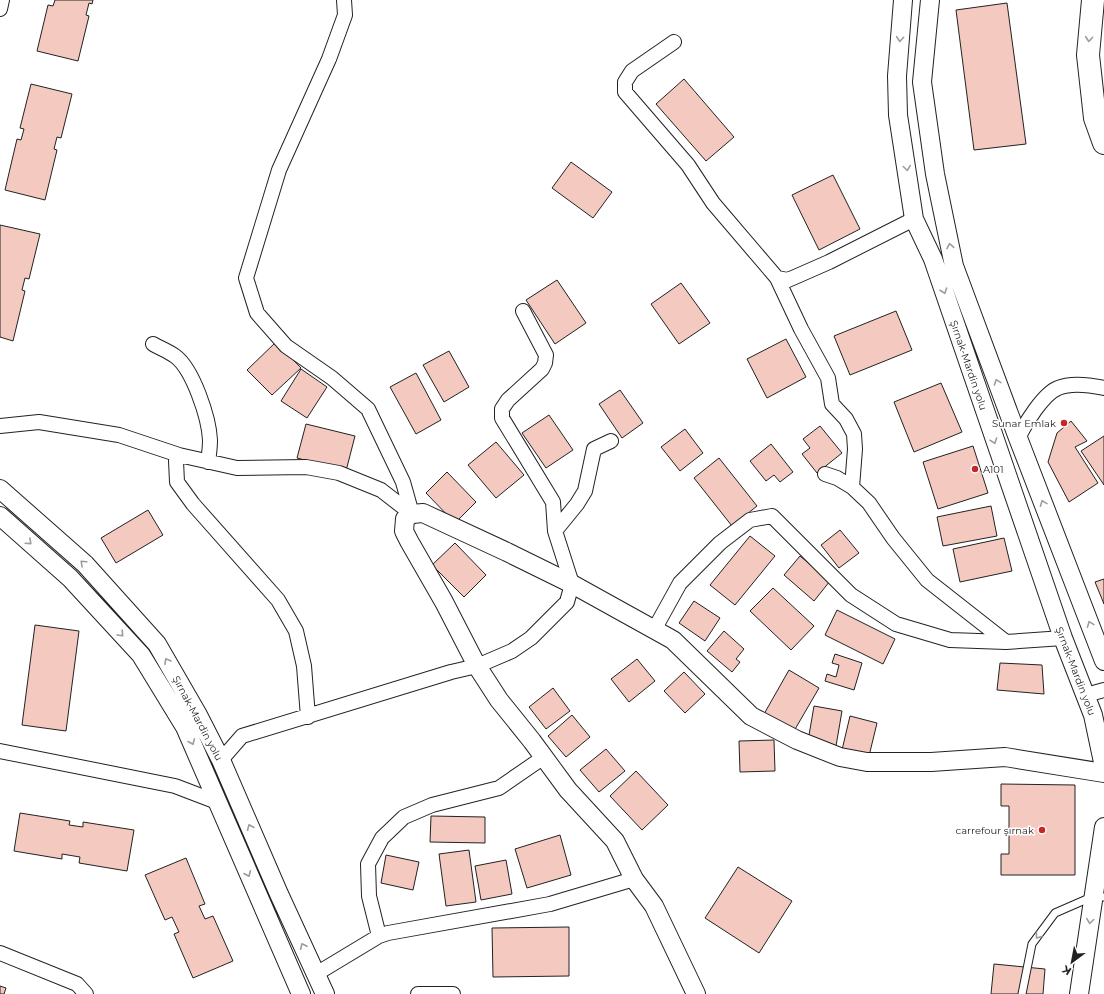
<svg xmlns="http://www.w3.org/2000/svg" width="1104" height="994" font-family="Montserrat,sans-serif">
  <style>
    .building { fill: #f3c9c0; stroke: #222 }
    .lines { fill: none; stroke-linecap: round; stroke-linejoin: round }
    .service-casing { stroke: #222; stroke-width: 9 }
    .minor-casing { stroke: #222; stroke-width: 16 }
    .tertiary-casing { stroke: #222; stroke-width: 20 }
    .trunk-casing { stroke: #222; stroke-width: 24 }
    .service { stroke: #fff; stroke-width: 7 }
    .minor { stroke: #fff; stroke-width: 14 }
    .tertiary { stroke: #fff; stroke-width: 18 }
    .trunk { stroke: #fff; stroke-width: 22 }
    .oneway { stroke: #9c9c9c }
    .poi-dot { fill: #c62828; stroke: #fff; stroke-width: 1.5 }
    .labels { text-anchor: middle; stroke-width: 3; stroke-linejoin: round; paint-order: stroke }
    .street-label { font-size: 10px; fill: #222; stroke: #fff }
    .poi-label { font-size: 10px; fill: #222; stroke: #fff; text-anchor: end }
  </style>
  <rect width="100%" height="100%" fill="#fff"/>
  <path class="building" d="M55,0H93L92,4L89,3L86,15L89,16L78,61L37,51L48,5L53,6Z
    M1007,3L1026,144L974,150L956,10Z
    M684,79L734,137L706,161L656,104Z
    M31,84L72,94L61,138L57,137L54,149L57,150L45,200L5,190L17,139L21,140L24,129L20,128Z
    M571,162L612,192L593,218L552,188Z
    M833,175L860,229L819,250L792,195Z
    M0,225L40,234L29,279L25,278L22,290L25,291L13,341L0,337Z
    M557,280L586,323L555,344L526,300Z
    M681,283L710,323L679,344L651,304Z
    M896,311L912,350L850,375L834,336Z
    M786,339L806,377L767,398L747,359Z
    M276,342L301,368L272,395L247,370Z
    M449,351L469,387L444,402L423,365Z
    M301,369L327,387L307,418L281,401Z
    M416,373L441,420L416,434L390,387Z
    M941,383L962,432L914,452L894,402Z
    M620,390L643,423L622,438L599,404Z
    M549,415L573,450L546,468L522,433Z
    M1071,421L1087,441L1075,447L1098,483L1069,502L1048,462L1057,433Z
    M306,424L355,436L346,471L297,458Z
    M820,426L842,453L817,473L802,454L810,448L803,439Z
    M685,429L703,453L680,471L661,447Z
    M1104,436V485L1081,451Z
    M496,442L524,475L496,498L468,465Z
    M771,444L793,472L780,482L774,475L766,481L750,461Z
    M973,446L988,493L938,509L923,462Z
    M719,458L757,506L732,526L694,478Z
    M447,472L476,502L455,523L426,493Z
    M991,506L997,536L943,546L937,517Z
    M148,510L163,535L116,563L101,538Z
    M840,530L859,553L839,568L821,545Z
    M750,536L775,556L735,605L710,585Z
    M1004,538L1012,571L960,582L953,549Z
    M455,543L486,575L464,597L432,565Z
    M800,556L830,581L814,601L784,575Z
    M1104,579V604L1095,582Z
    M773,588L814,626L791,650L750,611Z
    M694,601L720,618L705,641L679,623Z
    M837,610L895,639L883,664L825,635Z
    M35,625L79,631L66,731L22,725Z
    M724,631L744,649L736,659L740,662L732,672L707,651Z
    M835,654L862,663L854,690L825,681L827,674L836,677L839,665L832,663Z
    M637,659L655,681L629,702L611,679Z
    M1000,663L1042,665L1044,694L997,690Z
    M789,670L819,688L794,731L764,714Z
    M684,672L705,694L685,713L664,691Z
    M553,688L570,711L546,729L529,707Z
    M814,706L842,711L836,746L808,741Z
    M572,715L590,737L566,757L548,736Z
    M850,716L877,723L869,756L842,750Z
    M774,740L775,771L740,772L739,741Z
    M606,749L625,771L599,792L580,770Z
    M636,771L668,805L642,830L610,796Z
    M1001,784L1075,785V875H1001V854H1009V806H1001Z
    M20,813L70,821L69,825L83,827V822L134,830L127,871L79,863L80,857L62,854V859L14,851Z
    M431,816L485,817V843L430,842Z
    M560,835L571,875L527,888L515,849Z
    M469,850L476,902L446,906L439,854Z
    M386,855L419,862L413,890L381,883Z
    M186,858L205,904L199,906L205,919L213,916L233,961L193,978L174,934L179,932L172,917L165,920L145,875Z
    M506,860L512,894L481,900L475,866Z
    M738,867L792,901L759,953L705,918Z
    M569,927V976L493,977L492,928Z
    M994,964L1045,969L1043,994H991Z
    M0,986L6,988L4,994H0Z"/>
  <g class="lines">
    <g class="service-casing">
      <path id="service" d="M1022,994L1032,944L1055,913L1094,896L1104,897"/>
    </g>
    <g class="minor-casing">
      <path id="minor" d="M344,0L345,15L329,59L279,170L246,278L257,313L286,346L332,378L368,409L403,482L412,514
        M0,9L2,0
        M674,42L632,71L625,82V92L688,165L713,203L777,278L801,329L828,378L832,404L846,419L854,434L855,449L852,487
        M777,278L788,280L829,262L914,219
        M153,344C160,348 168,351 175,356C193,369 209,418 210,440C210,447 209,455 208,462
        M0,426L39,422L119,435L179,455L237,468L306,467L339,473L381,490L412,514
        M1018,438C1025,424 1043,394 1058,388C1072,382 1090,385 1104,388
        M179,455L176,461L177,482L193,504L278,600L296,631L304,666L308,717
        M825,474L837,478L852,487L869,503L893,538L927,580L1006,642
        M555,531L577,504L585,491L594,449L611,441
        M654,630L680,583L720,543L750,520L772,516L851,595L896,624L950,640L1006,642L1063,638
        M1086,695L1104,690
        M0,751L175,786L217,802
        M221,760L242,736L451,672L477,666L512,651L531,638L567,602L572,584L555,531L553,502L502,418V409L508,400L542,369L545,363L546,355L523,311
        M379,936L369,896L368,864L382,838L404,817L432,805L499,788L544,757
        M0,953L77,984L86,994
        M316,974L379,936L388,933L550,904L634,879
        M418,994H453"/>
    </g>
    <g class="tertiary-casing">
      <path id="tertiary" d="M903,0L897,76L898,115L914,219L933,259L1063,638L1093,715L1104,767
        M930,0L922,82L935,174L954,266L1018,438L1104,661
        M0,489L85,564L157,644L198,715L221,760L279,894L325,994
        M0,516L70,578L141,655L185,727L301,994
        M696,994L654,906L634,879L615,841L568,790L532,741L499,700L477,666L444,602L409,541L404,531L405,519L412,514L423,513L507,552L572,584L673,640L751,716L797,740L840,757L867,762H931L1005,757L1104,773
        M1079,994L1104,827"/>
    </g>
    <g class="trunk-casing">
      <path id="trunk" d="M1093,0L1088,55L1095,118L1104,143"/>
    </g>
    <use href="#service" class="service"/>
    <use href="#minor" class="minor"/>
    <use href="#tertiary" class="tertiary"/>
    <use href="#trunk" class="trunk"/>
  </g>
  <defs><path id="oneway-chevron" d="M-2-3.5L2.5 0L-2 3.5" fill="none" stroke-width="1.6" stroke-linecap="round" stroke-linejoin="round"/></defs>
  <g class="oneway">
    <use href="#oneway-chevron" transform="translate(900 39) rotate(95)"/>
    <use href="#oneway-chevron" transform="translate(1089 39) rotate(95)"/>
    <use href="#oneway-chevron" transform="translate(907 168) rotate(82)"/>
    <use href="#oneway-chevron" transform="translate(950 246) rotate(-101)"/>
    <use href="#oneway-chevron" transform="translate(944 291) rotate(71)"/>
    <use href="#oneway-chevron" transform="translate(997 382) rotate(-110)"/>
    <use href="#oneway-chevron" transform="translate(994 441) rotate(71)"/>
    <use href="#oneway-chevron" transform="translate(1043 503) rotate(-111)"/>
    <use href="#oneway-chevron" transform="translate(29 542) rotate(42)"/>
    <use href="#oneway-chevron" transform="translate(83 563) rotate(-137)"/>
    <use href="#oneway-chevron" transform="translate(1090 624) rotate(-111)"/>
    <use href="#oneway-chevron" transform="translate(121 634) rotate(47)"/>
    <use href="#oneway-chevron" transform="translate(167 661) rotate(-120)"/>
    <use href="#oneway-chevron" transform="translate(192 742) rotate(67)"/>
    <use href="#oneway-chevron" transform="translate(250 827) rotate(-113)"/>
    <use href="#oneway-chevron" transform="translate(248 874) rotate(67)"/>
    <use href="#oneway-chevron" transform="translate(1090 921) rotate(98)"/>
    <use href="#oneway-chevron" transform="translate(1038 936) rotate(127)"/>
    <use href="#oneway-chevron" transform="translate(303 946) rotate(-115)"/>
  </g>
  <g class="poi-dot">
    <circle cx="1064" cy="423" r="4"/>
    <circle cx="975" cy="469" r="4"/>
    <circle cx="1042" cy="830" r="4"/>
  </g>
  <g class="labels">
    <g class="street-label">
      <text transform="translate(969 365) rotate(71)" y="4">Şırnak-Mardin yolu</text>
      <text transform="translate(1076 671) rotate(69)" y="4">Şırnak-Mardin yolu</text>
      <text transform="translate(198 718) rotate(62)" y="4">Şırnak-Mardin yolu</text>
    </g>
    <g class="poi-label">
      <text x="1056" y="427">Sunar Emlak</text>
      <text x="983" y="473" text-anchor="start">A101</text>
      <text x="1034" y="834">carrefour şırnak</text>
    </g>
  </g>
  <g transform="translate(1072 962) rotate(212)" stroke="#ffffff" stroke-width="3" paint-order="stroke">
  <path d="M0-3L7 15L0 10L-7 15Z" fill="#222222"/>
  <text y="-6" font-size="11" font-weight="bold" text-anchor="middle" fill="#222222">K</text>
  </g>
</svg>
